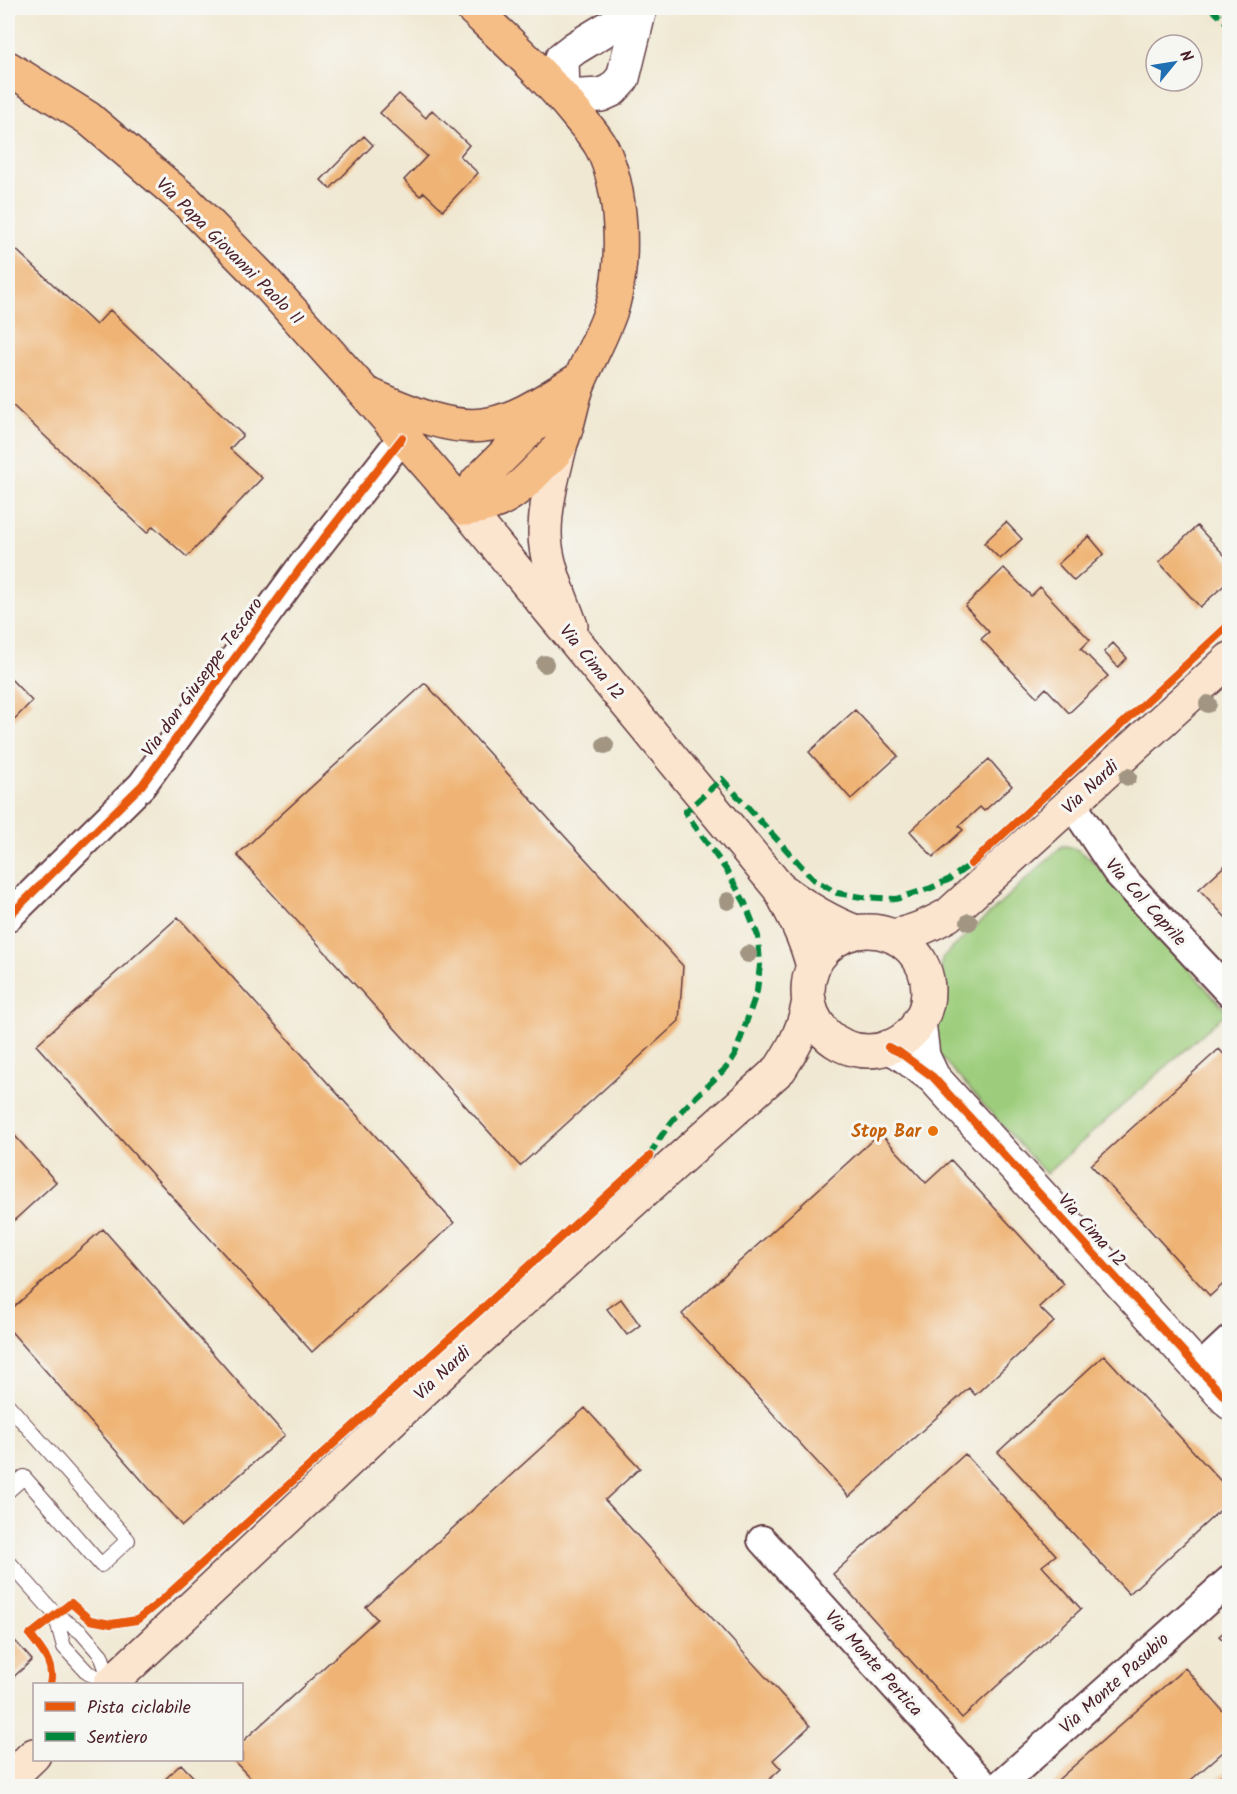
<svg xmlns="http://www.w3.org/2000/svg" width="1237" height="1794" font-family="Kalam,sans-serif">
  <style>
    .green { fill: #9dcd7c; stroke: #747654; stroke-width: 1.5 }
    .building { fill: #efb474 }
    .lines { fill: none; stroke-linecap: round; stroke-linejoin: round }
    .service-casing { stroke: #633d44; stroke-width: 16 }
    .minor-casing { stroke: #633d44; stroke-width: 32 }
    .tertiary-casing { stroke: #633d44; stroke-width: 36 }
    .secondary-casing { stroke: #633d44; stroke-width: 36 }
    .primary-casing { stroke: #633d44; stroke-width: 36 }
    .service { stroke: #fff; stroke-width: 14 }
    .minor { stroke: #fff; stroke-width: 28 }
    .tertiary { stroke: #fff; stroke-width: 33 }
    .secondary { stroke: #fbe5cf; stroke-width: 33 }
    .primary { stroke: #f6be87; stroke-width: 33 }
    .quiet { stroke: #00873e; stroke-width: 6; stroke-dasharray: 12 6; stroke-linecap: butt }
    .cycleway-casing { stroke: #f6f6f2; stroke-width: 11 }
    .cycleway { stroke: #e8590c; stroke-width: 8 }
    .tree { fill: #a29683 }
    .food-dot { fill: #e8710a; stroke: #f6f6f2; stroke-width: 2 }
    .labels { text-anchor: middle; stroke-width: 6; stroke-linejoin: round; paint-order: stroke }
    .street-label { font-size: 18px; fill: #4a1f2b; stroke: #f6f6f2 }
    .food-label { font-size: 18px; font-weight: bold; fill: #c56008; stroke: #f6f6f2; text-anchor: end }
  </style>
  <rect width="100%" height="100%" fill="#f6f6f2"/>
  <filter id="ink" filterUnits="userSpaceOnUse"><feTurbulence type="fractalNoise" baseFrequency=".0167" numOctaves="2"/><feDisplacementMap in="SourceGraphic" scale="12" xChannelSelector="R" yChannelSelector="G"/><feConvolveMatrix kernelMatrix="1 2 1 2 8 2 1 2 1" color-interpolation-filters="sRGB"/></filter>
  <filter id="wash" filterUnits="userSpaceOnUse"><feTurbulence type="fractalNoise" baseFrequency=".008" numOctaves="4" result="noise"/><feDisplacementMap in="SourceGraphic" scale="24" xChannelSelector="R" yChannelSelector="G"/><feGaussianBlur stdDeviation="1.35" result="paint"/><feColorMatrix in="noise" values="0 0 0 0 0 0 0 0 0 0 0 0 0 0 0 0 0 1.4 0 .05"/><feComposite in="paint" operator="in"/></filter>
  <g filter="url(#wash)">
    <rect width="100%" height="100%" fill="#f0e8d2"/>
    <path class="green" d="M1062,846C1077,846 1087,856 1098,866L1227,1012L1046,1174L939,1055L933,1020L941,1001L943,988L941,966L942,958Z"/>
    <g id="blocks">
      <path class="building" d="M399,94L426,118L432,110L469,145L460,156L478,173L443,210L424,192L420,196L404,180L427,156L380,113Z
        M364,136L373,145L330,189L321,180Z
        M8,242L96,325L110,310L243,435L230,449L262,478L187,557L153,526L147,533L8,401Z
        M1006,522L1022,539L1000,559L984,543Z
        M1197,526L1230,561V580L1200,607L1159,562Z
        M1089,536L1104,554L1074,581L1058,564Z
        M1004,568L1031,596L1040,587L1090,640L1081,649L1108,676L1069,713L1046,688L1037,697L981,639L989,632L965,606Z
        M1113,643L1127,658L1118,667L1104,652Z
        M8,676L32,701L8,726Z
        M425,683L683,966L679,1021L520,1166L237,855Z
        M855,710L898,756L851,799L809,752Z
        M989,759L1012,786L984,811L980,807L959,826L963,830L933,857L910,831Z
        M1230,861V922L1199,889Z
        M178,917L454,1223L312,1352L36,1045Z
        M1219,1049L1230,1061V1278L1210,1296L1091,1165Z
        M8,1128L56,1182L8,1226Z
        M880,1133L926,1183L951,1160L1064,1284L1039,1307L1054,1322L975,1395L969,1388L849,1497L682,1314Z
        M103,1229L285,1435L182,1526L8,1328V1312Z
        M621,1299L640,1325L627,1335L607,1309Z
        M1104,1355L1230,1491V1501L1129,1594L998,1452Z
        M585,1408L640,1468L605,1500L810,1726L773,1760L781,1769L762,1786H258L233,1760H242V1742L377,1619L366,1607Z
        M965,1454L1056,1555L1042,1566L1081,1609L962,1718L833,1574Z
        M1230,1627V1647L1219,1636Z
        M8,1633L32,1660L8,1682Z
        M1185,1668L1230,1719V1746L1184,1786H1051Z
        M181,1764L202,1786H158Z
        M1230,1768V1786H1209Z"/>
    </g>
  </g>
  <g filter="url(#ink)">
    <use href="#blocks" fill-opacity="0" stroke="#633d44" stroke-width="1.5"/>
    <g class="lines">
      <g class="service-casing">
        <path id="service" d="M8,1405L128,1540L101,1565L24,1477L8,1491
          M8,1561L55,1614L81,1632L101,1655L111,1683
          M55,1614L64,1647L88,1673L111,1683"/>
      </g>
      <g class="minor-casing">
        <path id="minor" d="M1072,804L1117,872L1230,993
          M8,917L142,785L299,570L402,438
          M1198,1370L1230,1340
          M762,1540L985,1786
          M999,1786L1230,1580"/>
      </g>
      <g class="tertiary-casing">
        <path id="tertiary" d="M640,9L623,78L612,90L601,95L563,97L562,58L575,48L641,8
          M919,1021L923,1056L933,1077
          M888,1047L899,1052L933,1077L1230,1403"/>
      </g>
      <g class="secondary-casing">
        <path id="secondary" d="M560,447C553,474 545,505 545,533C545,564 561,597 571,626
          M466,509L779,888C793,914 806,938 813,967
          M782,890C806,908 829,922 856,932
          M808 991a60 60 0 1 1 120 0a60 60 0 1 1-120 0Z
          M892,936C913,933 930,925 948,915L1230,659
          M110,1684L458,1358L780,1069C796,1044 804,1029 809,1000
          M8,1780L34,1755"/>
      </g>
      <g class="primary-casing">
        <path id="primary" d="M8,68L88,118L187,202L262,278L366,394L466,509
          M370,395C405,410 451,432 490,424C522,418 552,395 580,379
          M466,509C501,505 518,491 542,465C548,459 557,452 560,445C570,424 571,400 580,380C591,354 605,331 613,304C625,260 623,190 602,148C596,136 585,125 577,115C546,76 508,42 472,8
          M466,509L477,482L553,406"/>
      </g>
      <use href="#service" class="service"/>
      <use href="#minor" class="minor"/>
      <use href="#tertiary" class="tertiary"/>
      <use href="#secondary" class="secondary"/>
      <use href="#primary" class="primary"/>
      <path class="quiet" d="M1211,8L1230,26
        M650,1156C666,1120 700,1094 728,1066L735,1055L757,991L760,965L758,936L745,903L727,871L685,812L722,779L813,879L837,893L862,897L896,899L931,888L950,879L971,864"/>
      <g class="cycleway-casing">
        <path id="cycleway" d="M971,864L1230,624
          M8,917L142,785L299,570L402,438
          M888,1047L899,1052L933,1077L1230,1403
          M50,1684C55,1664 42,1651 30,1635L71,1603L90,1620L111,1624L137,1620L162,1600L650,1156"/>
      </g>
      <use href="#cycleway" class="cycleway"/>
    </g>
    <g class="tree">
      <circle cx="545" cy="664" r="9"/>
      <circle cx="1208" cy="704" r="9"/>
      <circle cx="605" cy="745" r="9"/>
      <circle cx="1128" cy="777" r="9"/>
      <circle cx="728" cy="901" r="9"/>
      <circle cx="969" cy="922" r="9"/>
      <circle cx="748" cy="954" r="9"/>
    </g>
  </g>
  <circle class="food-dot" cx="933" cy="1131" r="6"/>
  <g class="labels">
    <g class="street-label">
      <text transform="translate(230 251) rotate(45)" y="6">Via Papa Giovanni Paolo II</text>
      <text transform="translate(592 662) rotate(51)" y="6">Via Cima 12</text>
      <text transform="translate(202 677) rotate(-54)" y="6">Via don Giuseppe Tescaro</text>
      <text transform="translate(1090 787) rotate(-43)" y="6">Via Nardi</text>
      <text transform="translate(1146 902) rotate(48)" y="6">Via Col Caprile</text>
      <text transform="translate(1092 1230) rotate(48)" y="6">Via Cima 12</text>
      <text transform="translate(442 1373) rotate(-43)" y="6">Via Nardi</text>
      <text transform="translate(874 1663) rotate(48)" y="6">Via Monte Pertica</text>
      <text transform="translate(1114 1683) rotate(-42)" y="6">Via Monte Pasubio</text>
    </g>
    <g class="food-label">
      <text x="921" y="1137">Stop Bar</text>
    </g>
  </g>
  <rect width="1237" height="1794" fill="none" stroke="#f6f6f2" stroke-width="30"/>
  <rect x="33" y="1683" width="210" height="78" fill="#f6f6f2" stroke="#b1a0a2" stroke-width="1.5"/>
  <rect x="45" y="1702" width="30" height="9" fill="#e8590c" stroke="#b1a0a2" stroke-width="1.5"/>
  <text x="87" y="1713" font-size="18" fill="#4a1f2b">Pista ciclabile</text>
  <rect x="45" y="1732" width="30" height="9" fill="#00873e" stroke="#b1a0a2" stroke-width="1.5"/>
  <text x="87" y="1743" font-size="18" fill="#4a1f2b">Sentiero</text>
  <g transform="translate(1174 63) rotate(60)"><circle r="28" fill="#f6f6f2" stroke="#b1a0a2" stroke-width="1.5"/>
  <path d="M0-4.5L10 22L0 15L-10 22Z" fill="#1f6fb2"/>
  <text y="-9" font-size="16" font-weight="bold" text-anchor="middle" fill="#4a1f2b">N</text>
  </g>
</svg>
